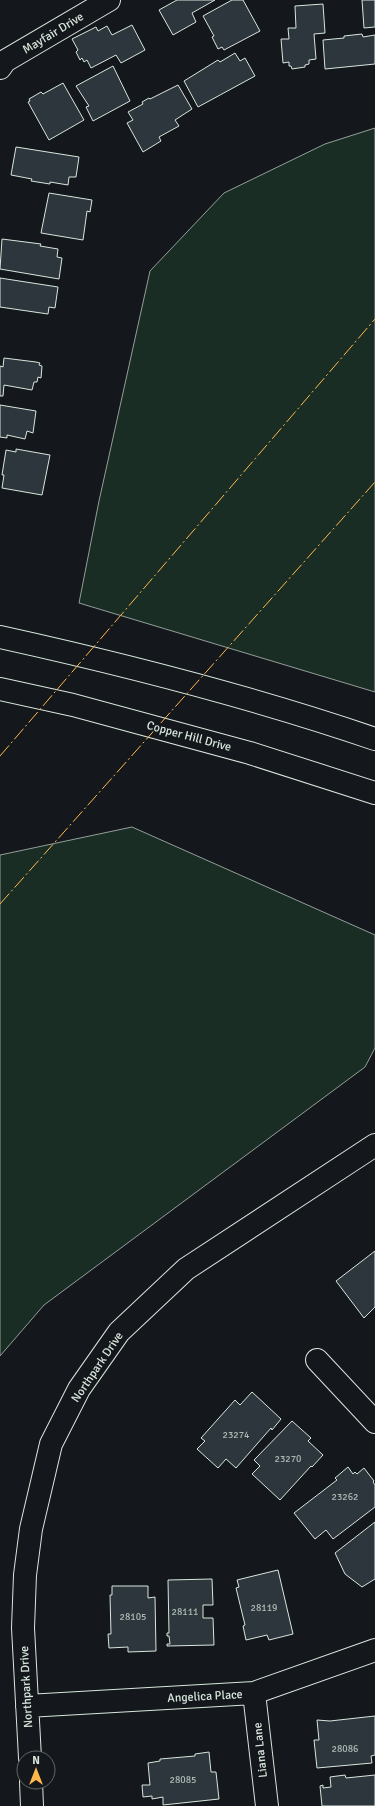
<svg xmlns="http://www.w3.org/2000/svg" width="375" height="1806" font-family="Signika,sans-serif">
  <style>
    .green { fill: #1a2d24; stroke: #939e99 }
    .building { fill: #2c363c; stroke: #d8e6dc }
    .lines { fill: none; stroke-linecap: round; stroke-linejoin: round }
    .minor-casing { stroke: #d8e6dc; stroke-width: 24 }
    .secondary-casing { stroke: #d8e6dc; stroke-width: 24 }
    .minor { stroke: #14181c; stroke-width: 22 }
    .secondary { stroke: #14181c; stroke-width: 22 }
    .power { stroke: #ffb74d; stroke-width: 1; stroke-dasharray: 14 3 2 3; stroke-linecap: butt }
    .labels { text-anchor: middle; stroke-width: 3; stroke-linejoin: round; paint-order: stroke }
    .number-label { font-size: 10px; fill: #adbab4 }
    .street-label { font-size: 12px; fill: #d8e6dc; stroke: #14181c }
  </style>
  <rect width="100%" height="100%" fill="#14181c"/>
  <path class="green" d="M375,128V692L79,603L99,501L150,271L224,193L325,144Z
    M132,827L375,935V1048L365,1067L44,1305L0,1356V855Z"/>
  <path class="building" d="M177,0H215L192,13L196,22L173,35L159,10Z
    M232,0H243L260,31L224,50L222,47L218,49L212,37L214,36L203,16Z
    M362,0H375V27L364,28Z
    M323,4L325,33L314,34L316,59L309,60V64L305,65V67L292,69L291,66H289V62L283,63L281,39H289L288,28H296L295,6Z
    M132,25L145,50L121,63L116,55L91,68L87,60L84,62L82,58L80,60L76,52L78,50L72,39L96,27L98,31L107,26L112,35Z
    M362,34L363,37L375,35V64L325,69L323,40L344,38V36Z
    M235,53L240,61L245,58L255,76L198,107L184,81L218,60L220,62Z
    M113,66L130,101L93,121L86,107L89,106L76,86Z
    M63,83L84,120L49,140L28,102L30,101L29,99L41,92L43,94Z
    M178,85L192,109L175,120L179,126L159,137L161,141L143,152L127,123L133,120L128,112L143,104L142,102L149,98L150,99Z
    M16,147L79,157L76,177H69L68,185L50,182V184L31,181L32,179L11,175Z
    M49,193L92,200L90,212L87,211L83,240L41,233Z
    M2,239L41,244L40,246L58,249L57,257L62,258L59,279L0,269Z
    M0,278L58,287L55,308L49,307L48,314L0,307Z
    M4,358L36,362L40,363L39,365L42,366L41,378L38,377L37,382H34L32,390L4,385L3,396H0V366L3,367Z
    M0,405L36,411L33,433L27,431L25,439L7,435V438L0,437Z
    M16,449L50,455L42,495L2,488L4,475H2L6,450L16,452Z
    M375,1251V1307L364,1318L336,1281Z
    M252,1392L281,1419L272,1430L271,1428L236,1468L226,1459L218,1468L197,1449L205,1441L201,1438L235,1400L240,1405Z
    M292,1421L311,1438L308,1441L323,1455L312,1467L311,1466L280,1500L252,1474L260,1466L254,1460Z
    M348,1467L353,1474L355,1472L357,1474L364,1468L374,1481L373,1482L375,1485V1507L333,1539L326,1530L315,1539L294,1513L337,1480L335,1478Z
    M375,1522V1579L362,1587L345,1574L335,1553Z
    M278,1570L293,1634L269,1640L267,1635L246,1640L243,1626L245,1625L236,1588L239,1587L237,1580Z
    M212,1579L213,1605H203V1618H213L214,1645L167,1646V1644H170L169,1636H167V1633H169L168,1580Z
    M112,1586H148V1598L155,1597L156,1651L128,1652V1647L109,1648L108,1634H111L110,1595H112Z
    M375,1716V1755L371,1756L372,1763L317,1768L314,1740H319L317,1720L330,1721Z
    M209,1752L211,1772H216L219,1799L163,1805V1797L152,1799V1796L143,1797L142,1785H150L148,1763L160,1761V1759L195,1756V1754Z
    M345,1775L346,1778L375,1775V1806H322L320,1786L323,1785V1788L331,1787L330,1777Z"/>
  <g class="lines">
    <g class="minor-casing">
      <path id="minor" d="M0,68L5,61L109,0
        M317,1360L375,1422
        M254,1693L267,1806
        M27,1706L254,1693L375,1650
        M30,1758L23,1628L25,1575L31,1529L51,1444L79,1389L119,1332L186,1269L375,1145
        M31,1782L32,1806"/>
    </g>
    <g class="secondary-casing">
      <path id="secondary" d="M0,637C127,665 252,697 375,739
        M0,689L73,705L250,753L375,793"/>
    </g>
    <use href="#minor" class="minor"/>
    <use href="#secondary" class="secondary"/>
    <path class="power" d="M0,756L375,319
      M0,904L375,482"/>
  </g>
  <g class="labels">
    <g class="number-label">
      <text x="236" y="1438">23274</text>
      <text x="288" y="1462">23270</text>
      <text x="345" y="1500">23262</text>
      <text x="264" y="1611">28119</text>
      <text x="185" y="1615">28111</text>
      <text x="133" y="1620">28105</text>
      <text x="345" y="1752">28086</text>
      <text x="183" y="1783">28085</text>
    </g>
    <g class="street-label">
      <text transform="translate(53 33) rotate(-31)" y="4">Mayfair Drive</text>
      <text transform="translate(189 736) rotate(15)" y="4">Copper Hill Drive</text>
      <text transform="translate(97 1367) rotate(-56)" y="4">Northpark Drive</text>
      <text transform="translate(26 1687) rotate(-93)" y="4">Northpark Drive</text>
      <text transform="translate(205 1696) rotate(-3)" y="4">Angelica Place</text>
      <text transform="translate(260 1750) rotate(-96)" y="4">Liana Lane</text>
    </g>
  </g>
  <g transform="translate(36 1770)"><circle r="19" fill="#14181c" stroke="#626a69"/>
  <path d="M0-3L7 15L0 10L-7 15Z" fill="#ffb74d"/>
  <text y="-6" font-size="11" font-weight="bold" text-anchor="middle" fill="#d8e6dc">N</text>
  </g>
</svg>
